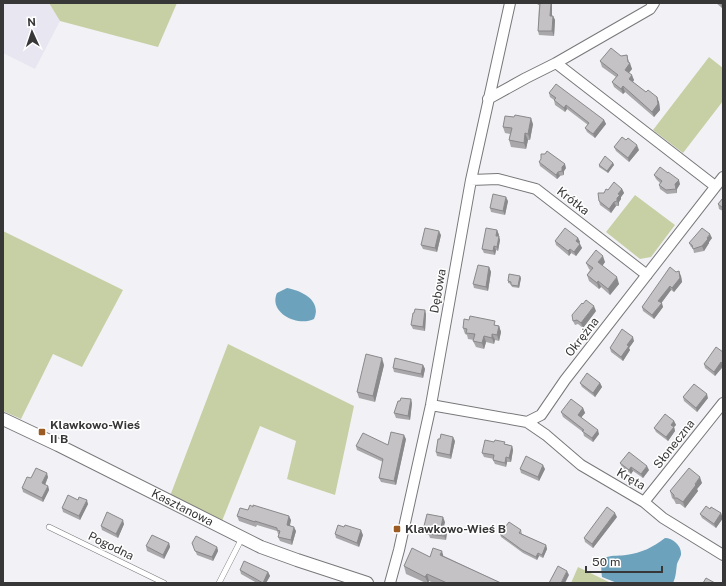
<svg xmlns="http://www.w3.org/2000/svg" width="726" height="586" font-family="'Public Sans',sans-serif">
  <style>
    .built { fill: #e7e6f1 }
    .green { fill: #c7d0a4 }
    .water { fill: #6da2bc }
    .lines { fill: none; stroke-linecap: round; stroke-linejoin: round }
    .service-casing { stroke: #78787b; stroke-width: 6 }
    .minor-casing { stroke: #78787b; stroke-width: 12 }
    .tertiary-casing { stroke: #78787b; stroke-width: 14 }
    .service { stroke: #fff; stroke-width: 5 }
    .minor { stroke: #fff; stroke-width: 10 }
    .tertiary { stroke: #fff; stroke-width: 12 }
    .wall { fill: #a9a7a9 }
    .shaded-wall { fill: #89888a }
    .building { fill: #c4c2c5; stroke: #89888a }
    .poi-dot { fill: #9b5b23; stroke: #fff; stroke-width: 1.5 }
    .labels { text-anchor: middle; stroke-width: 3; stroke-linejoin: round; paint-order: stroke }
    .street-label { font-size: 12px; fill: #373738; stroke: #fff }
    .poi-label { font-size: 12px; font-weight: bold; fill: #373738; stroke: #fff; text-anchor: start }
  </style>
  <rect width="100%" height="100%" fill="#f2f2f6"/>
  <path class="built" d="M3,3H49L60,21L35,69L3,53Z"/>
  <path class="green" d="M49,3H177L158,47L60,21Z
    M709,57L723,68V101L683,153L653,130Z
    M635,195L675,225L651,257L640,259L606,232Z
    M3,231L123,290L82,367L53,354L21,419L3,411Z
    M228,344L354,406L335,495L287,479L296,441L260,426L222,521L170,496Z
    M578,567L611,583H571Z"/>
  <path class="water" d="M287,288C303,291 322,301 314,319C298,327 268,313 277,293Z
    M665,538C673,538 682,546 681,555C680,558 678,561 677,564C676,571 676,577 673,583H617L602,577C601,570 600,560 607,557C612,555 621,556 626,555C642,553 653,547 665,538Z"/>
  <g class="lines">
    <g class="service-casing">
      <path id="service" d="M49,527L164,583
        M219,583L242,538"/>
    </g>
    <g class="minor-casing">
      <path id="minor" d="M556,63L650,9L654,3
        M488,99L526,78L556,63L715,186
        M471,180L498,179L536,189L647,275
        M431,405L527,422L541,415L565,380L723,177
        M527,422L546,435L581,465L644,502L663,518L723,555
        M644,502L723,403
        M390,583L399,550L431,405L471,180L510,3"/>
    </g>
    <g class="tertiary-casing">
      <g id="tertiary">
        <path id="s1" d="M3,419L58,445L261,547L297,560L367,583"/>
      </g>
    </g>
    <use href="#service" class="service"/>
    <use href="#minor" class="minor"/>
    <use href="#tertiary" class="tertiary"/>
  </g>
  <path class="wall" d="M537,3H552V16H553L555,20L554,36L539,35L538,31L539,5H538Z
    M716,3H723L722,8Z
    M627,55L629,63L632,69L629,73L634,80L633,82L659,102L660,110L654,117L625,92L623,94L614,87L612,82L616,77L602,67L600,61Z
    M549,93L604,120L606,124L595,138L587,132L585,128L588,125L567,109L565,112L555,105L554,100L550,97Z
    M533,124L530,140H528L526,149L511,147L509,140L510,134L505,133L503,127Z
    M614,147L639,150L629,162L616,151Z
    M539,162L566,168L564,171V175L560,176L557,179L540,166Z
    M613,163L614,165L608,173L599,167V165Z
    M654,175L680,184L677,189V193L667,194L660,189L659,185L660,183L656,179Z
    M622,189L624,193L621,197V199L619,202V206H616L611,213L600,205L599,201L604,193L608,190Z
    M723,198V211L719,209L718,204Z
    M508,201L505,215L491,212L490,208Z
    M497,230L499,235L498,236L500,240L498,251L496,250L495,255L484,253L482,249Z
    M441,235L437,252L423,249L421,245Z
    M578,238L580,242L579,243L582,248L576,256L571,253L569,256L556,245L555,241Z
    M712,238L709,242V243L704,251L694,253L693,248L691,247L689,243Z
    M605,262L602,266L619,284L610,295L601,287L599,289L589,281L587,275L590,270L589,269L586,263Z
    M489,267L491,272L488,291L474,288L473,284Z
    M681,276L682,282L674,292L671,290L661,303L663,307L654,319L643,311L642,307Z
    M521,278L519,288L512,287L511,284L508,283V281Z
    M596,311L583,328L578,324L575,325L573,321Z
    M426,314L425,331L413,329L411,325Z
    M497,325L499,326L501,332L499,341L495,340L494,344L486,342L484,349L476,347L473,341L474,340L468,339L467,335L465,334L463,328Z
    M634,341L629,348L630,350L623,361L611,352L610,348Z
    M723,352V367L715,376L705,368L704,364Z
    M384,365L375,402L359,398L357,392Z
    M423,365L425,369L423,378L394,372L393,368Z
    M580,383H600L602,387L595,397L582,387Z
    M683,397L708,398L697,412L684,401Z
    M412,403L410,420L396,418L394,413Z
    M583,408L585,413L581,417L599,434L593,442L584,436L583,432L563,417L561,412Z
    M674,421L676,425L674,427L675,431L668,441L656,432L654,428Z
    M406,439L396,485L381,482L379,478L383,462L357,450L356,446L388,445Z
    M455,441L451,459L437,456L436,452Z
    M506,444L512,446L513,450L511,462H507L506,467L495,464L493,460L494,459L484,457L482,453Z
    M620,463L649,470L643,478L633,471L631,474L622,467Z
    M520,469H545L539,481L521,473Z
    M48,477L45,485L48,486L49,490L43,502L23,492L22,488L31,478Z
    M702,483L697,489L698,491L685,508L680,504H676L674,500L672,498L670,491Z
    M78,500L88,504L80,520L63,512L62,508Z
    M248,510L291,520L290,525L296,531L292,545L280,541L278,537L279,534H278L277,531L257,525L256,527L239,521L237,516Z
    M700,514L723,518L716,528L702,518Z
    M617,517L593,548L585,542L584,538Z
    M445,522L443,527L447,532L446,540L430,538L429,535L425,534L423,530Z
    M124,524L118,538L102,530L101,526Z
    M521,530L522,534L546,545L547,549L543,558L539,556L537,560L523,553L501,537L500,534Z
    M335,534L363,535L359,547L336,538Z
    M169,543L170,547L164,559L147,551L146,546Z
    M192,543L217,547L218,551L213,561L197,555Z
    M444,556L501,583H434L429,581L428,583H426L406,574L404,566L430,557Z
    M240,570L268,572L270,576L266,583H257L241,574Z"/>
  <path class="shaded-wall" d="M551,3H552V20L550,16Z
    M720,3H723V6L722,8Z
    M553,16L555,20L554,36L552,31Z
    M627,55L629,64L630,63L632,69L627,75L625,70L628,62Z
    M632,75L634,80L631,84L629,79Z
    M623,86L625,92L623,94L621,89Z
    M657,97L659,102L660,110L654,117L652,112Z
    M566,105L567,109L565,112L564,108Z
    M531,118L533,124L530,140L528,134Z
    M604,120L606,124L595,138L593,134Z
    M525,133L528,140L526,149L524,143Z
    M637,145L639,150L629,162L628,158Z
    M613,163L614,165L608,173L607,171Z
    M565,164L566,168L564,171V175L562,171V167Z
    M558,172L560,176L557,179L556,175Z
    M679,180L680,184L677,189V193L676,189L675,184Z
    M622,189L624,193L621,197V199L619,202V206L617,201V198L618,194Z
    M506,197L508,201L505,215L503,211Z
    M614,202L616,206L611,213L609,209Z
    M497,230L499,235L498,240L496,236Z
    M439,231L441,235L437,252L435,248Z
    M710,234L712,238L709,242V243L704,251L702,246Z
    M499,236L500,240L498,251L497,247Z
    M578,238L580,242L578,245L576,241Z
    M580,244L582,248L576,256L574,252Z
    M494,246L496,250L495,255L493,251Z
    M570,249L571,253L569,256L568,251Z
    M603,256L605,262L600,269L598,262Z
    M489,267L491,272L488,291L486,287Z
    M679,271L681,276L682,282L674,292L672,288Z
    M520,276L521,278L519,288L518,286Z
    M617,277L619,284L610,295L608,289Z
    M598,281L601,287L599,289L597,283Z
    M670,286L671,290L660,305L658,301Z
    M662,303L663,307L654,319L652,315Z
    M594,306L596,311L583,328L581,323Z
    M425,310L426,314L425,331L423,327Z
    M499,326L501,332L499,341L497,335Z
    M492,334L495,340L494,344L492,338Z
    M484,336L486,342L484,349L482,343Z
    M633,337L634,341L629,348L630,350L623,361L621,357L627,345Z
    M382,358L384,365L375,402L373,396Z
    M721,362L723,366L715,376L714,372Z
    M423,365L425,369L423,378L421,374Z
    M600,383L602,387L595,397L593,393Z
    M707,394L708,398L697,412L696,408Z
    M411,399L412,403L410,420L408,416Z
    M583,408L585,413L580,419L578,415Z
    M674,421L676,425L674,427L675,431L668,441L666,437L671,425Z
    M598,430L599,434L593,442L592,438Z
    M404,435L406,439L396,485L394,481Z
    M453,437L455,441L451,459L450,455Z
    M512,446L513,450L511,462L509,458Z
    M506,457L507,462L506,467L505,463Z
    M543,465L545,469L539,481L538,477Z
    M647,466L649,470L643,478L641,474Z
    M631,467L633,471L631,474L629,470Z
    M47,473L48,477L44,487L42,483Z
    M700,477L702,483L697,489L698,491L685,508L683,502Z
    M48,486L49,490L43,502L42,498Z
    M87,500L88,504L80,520L79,516Z
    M615,513L617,517L593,548L592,544Z
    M721,513L723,518L716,528L714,524Z
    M289,516L291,520L289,529L287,525Z
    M443,517L445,522L443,531L441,527Z
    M123,520L124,524L118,538L116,534Z
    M294,527L296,531L292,545L291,540Z
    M446,528L447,532L446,540L444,536Z
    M361,530L363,535L359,547L357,543Z
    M169,543L170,547L164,559L163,555Z
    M546,545L547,549L543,558L542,555Z
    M217,547L218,551L213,561L212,557Z
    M442,551L444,558L440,555Z
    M538,553L539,556L537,560L536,557Z
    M567,571L569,575L565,583H561Z
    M268,572L270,576L266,583H263Z
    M427,574L429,581L428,583L425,577Z"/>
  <path class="building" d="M540,3H551L550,16H553L552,31H538Z
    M611,48L621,56L627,55L628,62L630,63L625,70L632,75L629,79L646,92L648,90L657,97L658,104L652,112L623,86L621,89L612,82L618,75L600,61Z
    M556,84L604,120L593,134L585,128L589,123L566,105L564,108L554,100L556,98L549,93Z
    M515,115L531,118L528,134L525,133L524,143L509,140L512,128L503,127L505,116L514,117Z
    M622,137L626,140L628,138L637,145L628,158L614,147Z
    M547,151L565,164L562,167V171L558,172L556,175L539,162L541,159V154H545Z
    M605,156L613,163L607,171L599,165Z
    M660,167L668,173V172L679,180L675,184L676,189L666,190L659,185L662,181L654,175Z
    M614,182L622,189L618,194L620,195L617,198V201L614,202L609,209L599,201L598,193H604L606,189L608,190Z
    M493,194L506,197L503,211L490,208Z
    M723,198V208L718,204Z
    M425,228L439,231L435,248L421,245Z
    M486,228L497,230L496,236H499L497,247L494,246L493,251L482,249Z
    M565,228L578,238L576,241L580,244L574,252L570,249L568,251L555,241Z
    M702,228L710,234L707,238L708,239L702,246L693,249L692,245L689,243Z
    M596,250L603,256L598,262L617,277L608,289L598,281L597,283L587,275L593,268L586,263Z
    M478,265L489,267L486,287L473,284Z
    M670,267L676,272L679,271L680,278L672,288L670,286L658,301L662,303L652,315L642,307Z
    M509,274L520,276L518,286L511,285V282L508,281Z
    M586,300L594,306L581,323L577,320L573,321L572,315L582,303L583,304Z
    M415,309L425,310L423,327L411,325L413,313H414Z
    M470,316L495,321L494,325L499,326L497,335L492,334V338L484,336L482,343L473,341L475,334L466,333L467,329L463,328L464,319L469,320Z
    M622,329L633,337L627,345L629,346L621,357L610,348Z
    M716,347L723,352V364L721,362L714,372L704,364Z
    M366,354L382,358L373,396L357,392Z
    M395,358L423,365L421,374L393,368Z
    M587,373L600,383L593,393L580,383Z
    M694,384L707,394L696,408L683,397Z
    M401,398L411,399L408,416L394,413L398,401H400Z
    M571,399L583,408L578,415L598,430L592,438L582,431L584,430L561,412Z
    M665,414L674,421L671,425L674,427L666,437L654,428Z
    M391,432L404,435L394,481L379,478L383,459L356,446L363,433L388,445Z
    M441,434L453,437L450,455L436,452L438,439H440Z
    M485,440L494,442L495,440L505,442L504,444L512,446L509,458L506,457L505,463L493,460L494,455L482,453Z
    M629,452L647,466L641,474L631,467L629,470L620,463Z
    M526,456L543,465L538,477L520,469Z
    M36,468L47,473L42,483L48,486L42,498L22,488L27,477L31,478Z
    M689,468L700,477L695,484L696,485L683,502L677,498H674V495L670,491Z
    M68,495L78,500L79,497L87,500L79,516L62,508Z
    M250,505L253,507V505L289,516L287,525L294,527L291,540L278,537L280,531L277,530V528L255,521V522L237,516L240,508L248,510Z
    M706,506L710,509L711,507L721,513L714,524L700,514Z
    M607,507L615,513L592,544L584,538Z
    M107,512L123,520L116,534L101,526Z
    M427,514L443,517L441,527L446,528L444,536L429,534V532L423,530Z
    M509,522L521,530L519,533L546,545L542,555L538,553L536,557L522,550L500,534Z
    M338,525L344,527L345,525L361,530L357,543L335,534Z
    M152,535L169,543L163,555L146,546Z
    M196,536L217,547L212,557L195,551L192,543Z
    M412,548L430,557L433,548L442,551L440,555L501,583H447L427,574L425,577L404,566Z
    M244,561L268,572L263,583L240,570Z
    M558,566L567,571L561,583H549Z
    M706,578L715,583H703Z"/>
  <g class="poi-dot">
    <rect x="38" y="428" width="8" height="8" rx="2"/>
    <rect x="393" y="525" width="8" height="8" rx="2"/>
  </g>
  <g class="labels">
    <g class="street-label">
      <text transform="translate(573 201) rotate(38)" y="4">Krótka</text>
      <text transform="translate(438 291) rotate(-80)" y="4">Dębowa</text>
      <text transform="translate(582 337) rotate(-52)" y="4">Okrężna</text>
      <text transform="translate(674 444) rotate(-52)" y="4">Słoneczna</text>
      <text transform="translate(631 479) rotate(30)" y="4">Kręta</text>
      <text dy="4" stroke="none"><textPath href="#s1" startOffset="200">Kasztanowa</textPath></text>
      <text transform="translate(111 546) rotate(26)" y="4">Pogodna</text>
    </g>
    <g class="poi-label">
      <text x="50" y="429">Klawkowo-Wieś<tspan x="50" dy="14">II B</tspan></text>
      <text x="405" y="533">Klawkowo-Wieś B</text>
    </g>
  </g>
  <rect width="726" height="586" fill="none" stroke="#373738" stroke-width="8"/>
  <g transform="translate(32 32) rotate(357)" stroke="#ffffff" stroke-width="3" paint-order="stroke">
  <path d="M0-3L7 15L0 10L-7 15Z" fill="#373738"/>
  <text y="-6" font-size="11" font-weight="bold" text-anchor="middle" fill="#373738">N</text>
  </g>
  <path d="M586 566v6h76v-6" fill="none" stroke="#373738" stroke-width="2"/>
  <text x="592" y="566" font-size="12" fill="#373738" stroke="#ffffff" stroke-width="3" paint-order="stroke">50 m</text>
</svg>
